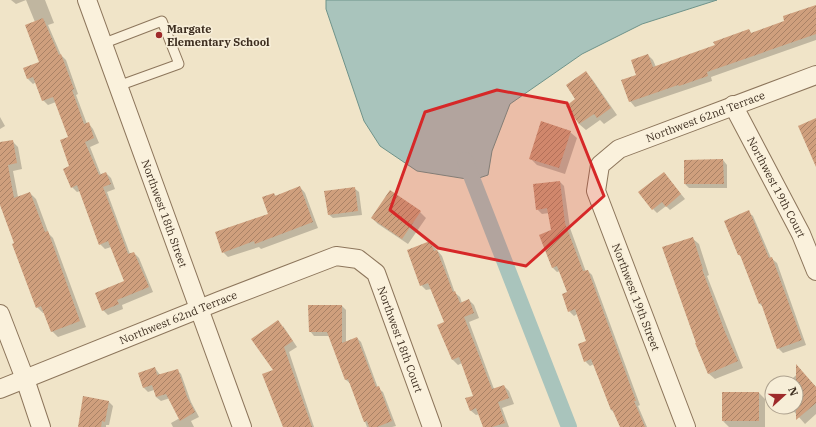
<svg xmlns="http://www.w3.org/2000/svg" width="816" height="427" font-family="'IBM Plex Serif',serif">
  <style>
    .water { fill: #a9c4bc; stroke: #6f938a }
    .shadow { fill: #0003 }
    .lines { fill: none; stroke-linecap: round; stroke-linejoin: round }
    .canal { stroke: #a9c4bc; stroke-width: 16 }
    .building { fill: url(#building-hatch) }
    .lane-casing { stroke: #8d765c; stroke-width: 11 }
    .street-casing { stroke: #8d765c; stroke-width: 20 }
    .lane { stroke: #faf1dc; stroke-width: 9 }
    .street { stroke: #faf1dc; stroke-width: 18 }
    .marked { fill: #d62828; fill-opacity: 0.2; stroke: #d62828; stroke-width: 3; stroke-linejoin: round }
    .poi-dot { fill: #9e2a2b; stroke: #f7eed8; stroke-width: 1.5 }
    .labels { text-anchor: middle; stroke-width: 3.5; stroke-linejoin: round; paint-order: stroke }
    .poi-label { font-size: 11px; font-weight: bold; fill: #3d2e20; stroke: #f7eed8; text-anchor: start }
    .street-label { font-size: 11px; fill: #3d2e20; stroke: #f7eed8 }
  </style>
  <defs>
    <pattern id="building-hatch" width="6" height="6" patternUnits="userSpaceOnUse"><rect width="6" height="6" fill="#cf9f7d"/><path d="M-1 1l2-2M0 6l6-6M5 7l2-2" fill="none" stroke="#a98266"/></pattern>
  </defs>
  <rect width="100%" height="100%" fill="#f0e4c8"/>
  <path class="water" d="M326,0H717L642,24L582,54L510,104L492,151L488,175L473,180L417,171L380,146L364,121L326,9Z"/>
  <path class="shadow" d="M11,0H45L54,23L48,25L61,55L66,60L78,94L76,95L87,124H89L93,129L99,143L90,147L101,175L106,173L111,178L115,189L107,192L130,254L134,253L139,258L153,292L122,305L123,309L108,315L103,310L126,282L111,247L105,249L100,244L80,191L77,192L72,187L69,137L56,102L48,105L43,100L36,82L33,84L28,79L24,68L41,62L35,22L26,0L16,4Z
    M816,6V40L711,77L712,81L635,107L630,101L637,75L648,55L653,60L656,67L716,46L749,30L752,34L786,21Z
    M586,73L592,79L617,115L604,124L600,120L586,130L579,124L577,100Z
    M0,117L5,126L0,129Z
    M570,132L577,138L565,174L537,165L530,158Z
    M12,141L18,147L22,169L13,171L18,197L30,193L36,199L49,234L53,238L86,327L58,337L52,331L45,313H43L37,307L0,202V143Z
    M723,160L727,165V188H689L685,184Z
    M668,178L685,199L670,210L666,206L657,213L653,209Z
    M560,182L564,186L570,228L586,272L588,271L592,275L640,405L638,406L647,427H621L615,413L611,410L594,364L590,366L585,361L587,342L577,314L574,316L569,311V292L560,271L557,272L552,267V231L549,213L542,214L537,209Z
    M300,187L305,193L318,228L261,249L259,247L228,257L223,252L269,215L274,194L276,196Z
    M354,188L359,192L362,215L333,218L328,214Z
    M420,212L426,218L408,244L378,224L372,218Z
    M748,212L753,216L771,258L777,263L806,345L783,353L778,348L763,307L760,304L743,258L739,255Z
    M692,238L699,244L709,275L707,276L743,368L715,379L708,373Z
    M430,242L442,256L455,293L460,297L462,303L469,300L474,305L479,318L469,322L494,389L504,386L509,391L514,404L502,408L509,427H484L479,414L476,415L470,410L474,396L462,363L458,365L452,359L445,323L431,289L426,290L421,285Z
    M342,306L346,310V342L357,338L361,342L378,388L383,392L396,426L392,427H367L351,384L346,380L330,336H314L310,331Z
    M283,326L297,347L289,352L314,427H284L274,371Z
    M155,368L160,375L177,370L181,374L191,402L199,417L191,421L194,427H173L171,423L180,418L170,398L161,401L156,397L154,390L148,392L144,388L139,373Z
    M801,371L816,387V414L805,424L790,407H796V383H787Z
    M759,393L765,399V427H729L723,421Z
    M108,401L113,406L109,425H106V427H79Z"/>
  <g class="lines">
    <path class="canal" d="M465,160L569,427"/>
  </g>
  <path class="building" d="M816,5V34L707,72L708,76L679,86L678,85L629,102L621,80L636,75L631,60L648,54L653,67L715,45L713,42L749,29L751,33L784,21L783,16Z
    M43,18L59,55L61,54L74,89L72,90L84,124L89,122L94,138L85,142L99,175L106,172L111,184L103,187L128,254L134,252L149,287L117,300L119,304L102,311L95,293L124,281L108,241L99,245L77,185L71,188L63,169L69,166L60,140L68,137L53,97L42,101L33,77L27,79L23,68L39,62L25,25Z
    M586,71L611,108L597,118L594,114L579,124L566,106L575,99L566,85Z
    M816,118V167L798,126Z
    M541,121L571,131L559,168L529,159Z
    M13,140L17,163L8,165L14,198L30,192L45,232L48,231L80,321L51,332L41,306L36,308L12,244L14,243L0,205V142Z
    M723,159L724,184H684V160Z
    M664,172L681,194L666,207L662,202L652,210L638,192Z
    M560,181L565,223L583,271L588,270L636,401H634L645,427H620L612,409L611,410L591,359L584,362L578,344L586,341L575,309L568,312L562,294L567,292L557,266L552,268L539,235L551,230L547,208L536,210L533,184Z
    M300,186L313,222L255,244L254,241L222,253L215,232L268,214L262,197L274,193L275,196Z
    M355,187L358,211L328,215L324,191Z
    M390,190L421,211L402,239L371,218Z
    M749,210L769,258L772,257L802,340L777,349L761,303L759,304L740,255H738L724,221Z
    M693,237L703,269H702L725,332L738,361L708,374L695,343H696L662,247Z
    M430,241L434,251L437,250L453,292L455,291L460,303L469,299L474,313L464,317L492,389L504,385L509,398L498,402L505,423L492,427H483L476,408L470,411L465,398L473,396L459,357L452,360L437,325L444,322L428,283L420,286L407,250Z
    M308,305H342V343L357,337L376,387L379,386L392,421L377,427H369L367,421L364,422L348,379L345,380L327,332H309Z
    M278,320L293,341L284,347L312,427H283L262,374L273,370L251,339Z
    M796,364L816,387V403L796,420Z
    M155,367L157,375L178,369L187,397L195,412L180,421L166,394L156,397L152,385L143,388L138,373Z
    M722,392H759V421H722Z
    M83,396L109,401L105,422L102,421L101,427H78Z"/>
  <g class="lines">
    <g class="lane-casing">
      <path id="lane" d="M102,44L162,21L179,64L118,86"/>
    </g>
    <g class="street-casing">
      <g id="street">
        <path id="s1" d="M87,0L242,427"/>
        <path id="s2" d="M733,105L801,234L816,271"/>
        <path d="M0,314L25,379L41,427"/>
        <path id="s3" d="M0,389L219,301L336,256L358,259L376,273L432,427"/>
        <path id="s4" d="M686,427L596,191L600,165L619,149L816,75"/>
      </g>
    </g>
    <use href="#lane" class="lane"/>
    <use href="#street" class="street"/>
  </g>
  <path class="marked" d="M497,90L567,103L604,196L526,266L438,248L390,210L425,112Z"/>
  <circle class="poi-dot" cx="159" cy="35" r="4"/>
  <g class="labels">
    <g class="poi-label">
      <text x="167" y="33">Margate<tspan x="167" dy="13">Elementary School</tspan></text>
    </g>
    <g class="street-label">
      <text dy="4" stroke="none"><textPath href="#s4" startOffset="396">Northwest 62nd Terrace</textPath></text>
      <text dy="4" stroke="none"><textPath href="#s2" startOffset="93">Northwest 19th Court</textPath></text>
      <text dy="4" stroke="none"><textPath href="#s1" startOffset="227">Northwest 18th Street</textPath></text>
      <text transform="translate(636 297) rotate(69)" y="4">Northwest 19th Street</text>
      <text dy="4" stroke="none"><textPath href="#s3" startOffset="192">Northwest 62nd Terrace</textPath></text>
      <text dy="4" stroke="none"><textPath href="#s3" startOffset="477">Northwest 18th Court</textPath></text>
    </g>
  </g>
  <g transform="translate(784 395) rotate(69)"><circle r="19" fill="#f7eed8" stroke="#ada18e"/>
  <path d="M0-3L7 15L0 10L-7 15Z" fill="#9e2a2b"/>
  <text y="-6" font-size="11" font-weight="bold" text-anchor="middle" fill="#3d2e20">N</text>
  </g>
</svg>
